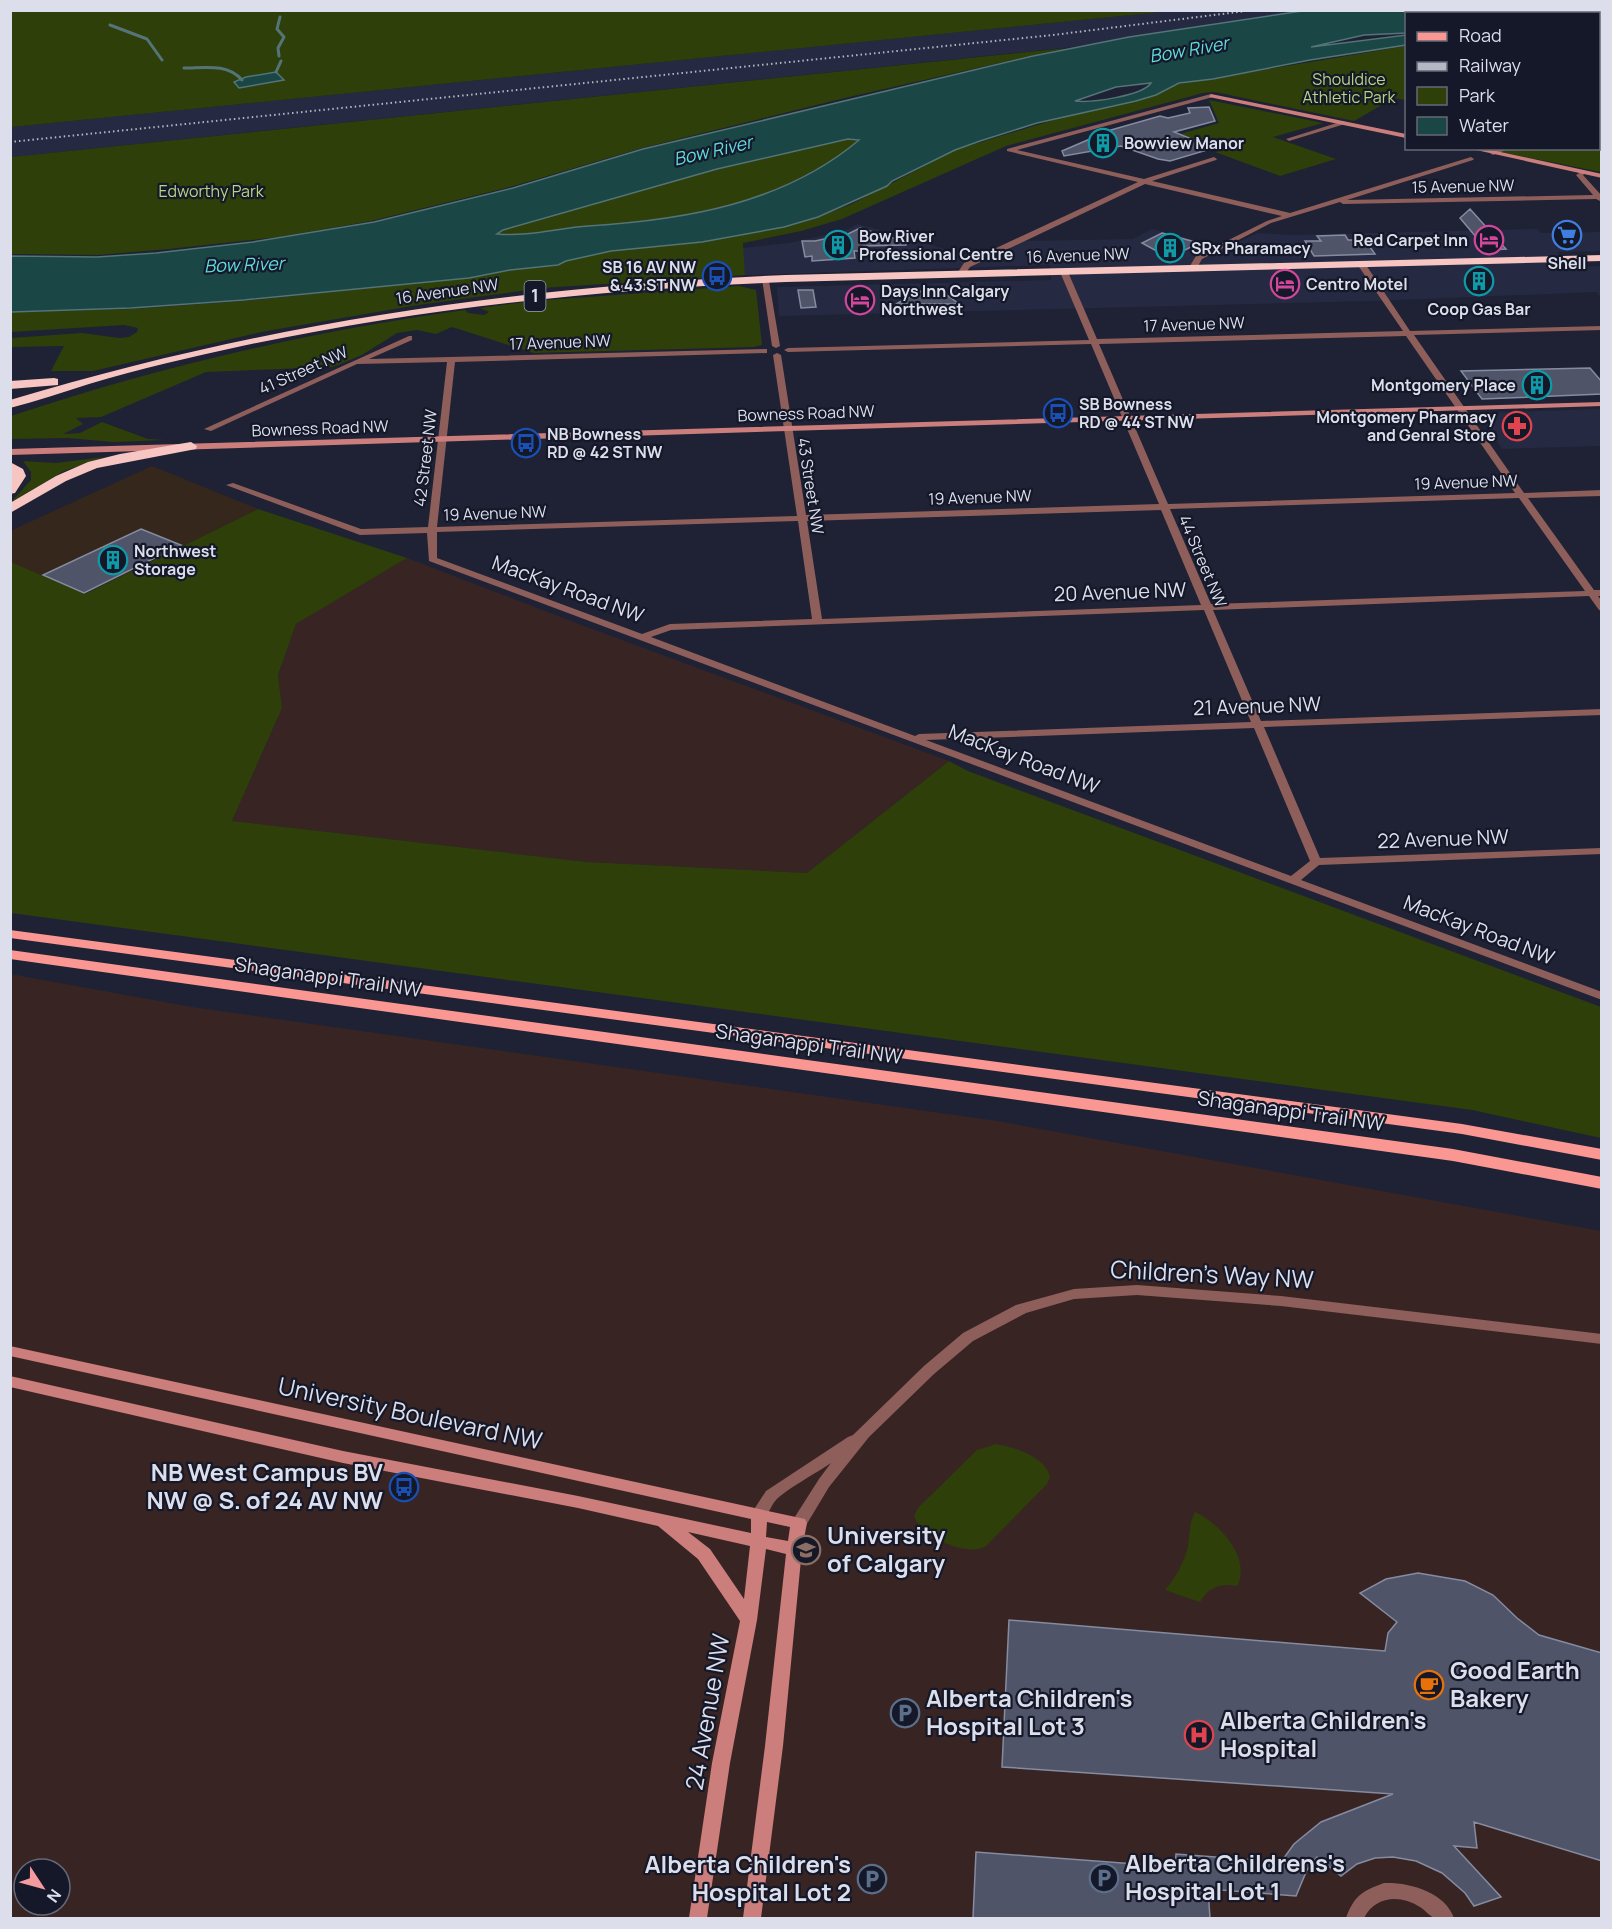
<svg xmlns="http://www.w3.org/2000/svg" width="1612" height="1929" font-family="Manrope,sans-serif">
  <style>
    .built { fill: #252a42 }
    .industrial { fill: #35271b }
    .education { fill: #382523; fill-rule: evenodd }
    .green { fill: #2e3f09 }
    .water { fill: #1a4646; stroke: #547478; stroke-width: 1.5; fill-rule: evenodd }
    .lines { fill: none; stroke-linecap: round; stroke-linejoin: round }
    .stream { stroke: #547478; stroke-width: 3 }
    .building { fill: #4f5468; stroke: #858ba1; stroke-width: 1.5 }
    .street { fill: #8e5e5b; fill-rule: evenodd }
    .secondary { fill: #cb7e7b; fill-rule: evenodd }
    .primary { fill: #fa9793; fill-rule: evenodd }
    .highway { fill: #f7c6c3; fill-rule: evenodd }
    .rail { stroke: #b4b7c4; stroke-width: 2; stroke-dasharray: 1.5 3; stroke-linecap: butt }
    .labels { text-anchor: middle; stroke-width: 4.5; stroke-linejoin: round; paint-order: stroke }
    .far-park-label { font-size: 16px; fill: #b7d584; stroke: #151829 }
    .far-poi-label { font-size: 16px; font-weight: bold; fill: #dcdfeb; stroke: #151829; text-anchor: start }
    .far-street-label { font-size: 16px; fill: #dcdfeb; stroke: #151829 }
    .far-water-label { font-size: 18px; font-style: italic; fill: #5fddde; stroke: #151829 }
    .shield { fill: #151829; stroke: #a0a3b1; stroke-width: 1.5 }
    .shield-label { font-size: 18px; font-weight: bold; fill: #dcdfeb }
    .street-label { font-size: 20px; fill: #dcdfeb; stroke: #151829 }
    .near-street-label { font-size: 24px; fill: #dcdfeb; stroke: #151829 }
    .near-poi-label { font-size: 24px; font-weight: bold; fill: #dcdfeb; stroke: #151829; text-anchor: start }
  </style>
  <rect width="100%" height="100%" fill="#1e2234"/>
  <path class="built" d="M1171,11H1309L1072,47L11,157V127Z
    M858,224L966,255L989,258L1023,241L1133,239L1152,229L1225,248L1258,233L1291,235L1537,229L1541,233L1601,232V251L1557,252L1570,267L1601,266V298L1596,292L1372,301L779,316L777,287L1051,280L1050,265L745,275L743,248L789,243L844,231Z
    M1601,409V446L1502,449L1478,413Z"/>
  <path class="industrial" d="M152,466L258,509L84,594L11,562L10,531Z"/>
  <path class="education" d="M407,558L584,626L949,761L807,873L587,862L232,821L282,708L278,675L296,624Z
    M10,974L192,1007L997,1121L1601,1231V1918H11ZM24,1869H60V1905H24Z"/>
  <path class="green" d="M11,11H1171L11,127Z
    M1598,15H1601V172L1485,149L1598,148Z
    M1406,46V100L1394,98L1354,121L1215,92L1203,93L1006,146L842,219L801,231L743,243L745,275L542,288L418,305L261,332L93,371H51L64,346L11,347V338L82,333L119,338L129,337L137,332L138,328L124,325L11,332V312L131,309L243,301L468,278L509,270L556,266L566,261L611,251L703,242L769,230L810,220L852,204L955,150L1073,114L1136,101L1157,95L1178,84Z
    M1066,48L849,97L642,148L510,187L371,221L279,237L169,249L98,255L11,254V157Z
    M1209,100L1323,123L1273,137L1336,159L1280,176L1215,152L1223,150L1180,134L1219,123Z
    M848,139L859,140C780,204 686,220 588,226C558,228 527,236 497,234L503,230L717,169Z
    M739,286L756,290L762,345L754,347L534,353L452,327L436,334L417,330L397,333L362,355L333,367L206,372L101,417L76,418L83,424L63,434L80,433L102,422L148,439L165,440L113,442L68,438L11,439V416C158,367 311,331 465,310L468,313L484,315L489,312L480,308L533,301Z
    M104,457L64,471L11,502L31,480V472L23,461L56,463Z
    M258,509L407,558L296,624L278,675L282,708L232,821L587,862L807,873L949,761L968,771L1601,1007V1138L1472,1110L11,913V562L85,594Z
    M996,1444C1014,1447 1046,1457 1050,1477L1047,1484L986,1546C968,1558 920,1536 914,1516L918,1508L977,1450Z
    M1195,1512C1219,1523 1252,1558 1237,1586C1220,1583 1209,1587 1200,1602L1165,1590C1175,1579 1185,1561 1188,1546C1190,1533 1189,1524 1195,1512Z"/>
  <path class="water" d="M1309,10H1601L1602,13L1406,14V33L1364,35L1311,47L1406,35V45L1310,60L1213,79L1179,83L1156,95L1136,101L1037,123L980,141L955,150L892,181L887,186L818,217L784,227L702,242L611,251L566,261L558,265L510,270L469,278L244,300L131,308L11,312V256L97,257L156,253L253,242L374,222L513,188L643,149L1033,56L1129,37ZM1151,83C1142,96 1091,103 1075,101L1116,87ZM848,139L859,140C783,204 684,220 588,226C559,228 527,237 497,234L503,230L717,169Z
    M276,72L284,80L239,88L234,82L246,77Z"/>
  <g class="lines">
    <path class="stream" d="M110,25L147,39L162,60
      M279,56L278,48L284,37L277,29L280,17
      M184,68C204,68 227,63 242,80
      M276,72L281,61"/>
  </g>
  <path class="building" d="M1209,107L1215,121L1174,132L1214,148L1170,161L1158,159L1121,146L1064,156L1062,151L1111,130L1160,116L1168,118L1190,113L1188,108Z
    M1470,209L1506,249L1487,250L1460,218Z
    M860,228L906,242V245L864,246L865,251H854L855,258L812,261V256L805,257L802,241H815L848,234Z
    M1162,233L1199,243L1177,254H1162L1142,243Z
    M1345,235L1348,240H1365L1375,254L1314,256L1305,241H1321L1317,236Z
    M936,289L940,290L959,304H896L923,290Z
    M798,290H813L816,307L801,308Z
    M1590,368L1602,382V394L1482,399L1461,371Z
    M141,529L181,545L84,593L43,575Z
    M1418,1573L1465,1581L1493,1595L1517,1618L1539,1635L1602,1653V1861L1474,1822L1477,1848L1454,1846L1501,1897L1474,1906L1465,1893L1442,1873L1416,1861L1393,1857L1375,1858L1357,1864L1341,1876L1317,1857L1307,1870L1296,1896L1208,1889L1210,1918H973L976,1852L1175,1867L1176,1854L1281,1862L1294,1844L1321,1822L1393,1794L1002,1767L1009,1620L1385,1651L1388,1633L1397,1622L1360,1593L1386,1579Z"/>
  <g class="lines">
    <path class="street" d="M1211,94L1213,97L1017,150L1144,179L1214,157L1217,159L1216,160L1152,181L1290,213L1471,157L1474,159L1473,160L1347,200L1593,195L1576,175L1584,170L1587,172L1583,175L1602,196V202L1596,199L1343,204L1340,202L1271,223L1202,259L1195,271H1192L1188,269L1196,256L1267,221L1282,216L1145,184L970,267L963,277H957L956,275L964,263L1138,182L1007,151V149Z
      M1602,117V121L1598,122V118Z
      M1343,121L1345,122V124L1289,141L1286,139Z
      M1500,148H1511L1493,155L1490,153Z
      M1358,262H1364L1410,331L1602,326V330L1414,335L1524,493L1602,490V496L1528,498L1594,590H1602V596H1598L1602,601V611L1599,610L1589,596L1213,610L1261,721L1602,709V715L1264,727L1320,858L1602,848V854L1319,865L1301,880L1602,992V1000L429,561L427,533L360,535L226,485L233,483L361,529L428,527L447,362L357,364L211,431L204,429L409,336H412V340L369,359L764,349H767V353L455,362L437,527L797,516L773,355L777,353L781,355L806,515L1159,504L1091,344L788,352L784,350L788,348L1089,340L1060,272L1064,270L1068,272L1097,339L1403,331L1357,264ZM1406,336L1515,493L1168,504L1099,344ZM1519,498L1585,591L1211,604L1170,509ZM1161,510L1201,605L822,619L807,521ZM798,521L812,619L670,624L642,634L437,558V532ZM1204,610L1251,722L919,734L915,736L651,637L671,630ZM1254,728L1310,861L1291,876L926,740Z
      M762,279L769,281L780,346L776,348L772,346Z
      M1137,1285L1281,1296L1602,1334V1344L1281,1306L1137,1295L1074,1299L1026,1313L973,1341L934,1374L869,1437L829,1487L805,1527L799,1529L793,1527L791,1523L819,1479L831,1463C818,1472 785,1490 776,1500C768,1509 768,1523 753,1518L751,1514L766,1491L848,1437L853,1435L924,1366L963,1333L1016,1305L1074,1289Z
      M1384,1883C1409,1882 1445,1892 1454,1918C1448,1918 1440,1920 1435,1918C1430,1917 1425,1910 1420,1907C1400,1894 1375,1896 1364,1918H1346C1354,1896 1362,1891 1384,1883Z"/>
    <path class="secondary" d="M1211,94L1406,134V138L1209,97Z
      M1467,148H1482L1602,174V178Z
      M1602,402V406L10,455V449Z
      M10,1346L805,1519L807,1523L802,1549L783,1746L761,1918H743L765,1746L786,1554L766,1549L757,1620L730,1763L707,1918H689L712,1763L740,1621L698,1559L658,1526L578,1508L343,1463L10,1387V1376L343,1451L578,1496L751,1533V1519L10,1356ZM767,1522L790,1527L788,1541L766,1537ZM688,1532L750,1546L744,1599L710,1549Z"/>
    <path class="primary" d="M10,930L1462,1124L1602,1149V1160L1462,1134L10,938Z
      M10,950L1453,1149L1602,1177V1189L1453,1161L10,959Z"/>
    <path class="highway" d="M1602,255V261L786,282C603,289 422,308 242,346C191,357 139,369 89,384C63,392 37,401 10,408V400C266,323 519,286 786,275Z
      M54,378L58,379V385L10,389V381Z
      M191,442L197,446L196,449L97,468L66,481L10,513V503L56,476L88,462L120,454Z
      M10,462L23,469L26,476L15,493L10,494L12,476Z"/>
    <path class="rail" d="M10,142L1053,35L1254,10"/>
  </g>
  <defs>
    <g id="building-ring" transform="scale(1.5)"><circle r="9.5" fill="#151829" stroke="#0f9aa8" stroke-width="1.5"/><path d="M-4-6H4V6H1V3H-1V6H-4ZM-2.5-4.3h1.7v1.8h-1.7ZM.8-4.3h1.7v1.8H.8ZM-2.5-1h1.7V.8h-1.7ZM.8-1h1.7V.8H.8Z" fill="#0f9aa8"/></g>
    <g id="supermarket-ring" transform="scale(1.5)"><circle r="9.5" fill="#151829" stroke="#3f7fe0" stroke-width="1.5"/><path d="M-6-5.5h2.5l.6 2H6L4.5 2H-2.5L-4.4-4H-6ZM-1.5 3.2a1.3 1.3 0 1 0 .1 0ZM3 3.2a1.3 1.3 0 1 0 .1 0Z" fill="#3f7fe0"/></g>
    <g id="hotel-ring" transform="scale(1.5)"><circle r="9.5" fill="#151829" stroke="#d1479c" stroke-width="1.5"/><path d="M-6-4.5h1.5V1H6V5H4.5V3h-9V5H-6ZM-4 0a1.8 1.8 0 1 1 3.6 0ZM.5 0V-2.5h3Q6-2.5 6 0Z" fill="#d1479c"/></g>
    <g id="bus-ring" transform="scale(1.5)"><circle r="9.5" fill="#151829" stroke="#1a4fb4" stroke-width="1.5"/><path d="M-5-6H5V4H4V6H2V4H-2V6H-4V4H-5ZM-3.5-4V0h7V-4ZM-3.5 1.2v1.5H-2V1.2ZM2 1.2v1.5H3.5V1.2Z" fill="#1a4fb4"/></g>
    <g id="pharmacy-ring" transform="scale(1.5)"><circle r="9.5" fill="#151829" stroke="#e0444e" stroke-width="1.5"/><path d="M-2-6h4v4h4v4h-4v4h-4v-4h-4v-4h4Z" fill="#e0444e"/></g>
    <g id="university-ring" transform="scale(1.5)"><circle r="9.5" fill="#151829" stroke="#8d6e63" stroke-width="1.5"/><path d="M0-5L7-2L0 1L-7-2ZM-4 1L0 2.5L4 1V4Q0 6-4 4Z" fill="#8d6e63"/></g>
    <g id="cafe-ring" transform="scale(1.5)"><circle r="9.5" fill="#151829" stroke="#e8710a" stroke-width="1.5"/><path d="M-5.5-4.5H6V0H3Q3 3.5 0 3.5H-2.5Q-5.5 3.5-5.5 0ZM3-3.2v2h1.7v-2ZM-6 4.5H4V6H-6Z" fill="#e8710a"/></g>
    <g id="parking-ring" transform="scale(1.5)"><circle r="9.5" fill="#151829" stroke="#5c6f8a" stroke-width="1.5"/><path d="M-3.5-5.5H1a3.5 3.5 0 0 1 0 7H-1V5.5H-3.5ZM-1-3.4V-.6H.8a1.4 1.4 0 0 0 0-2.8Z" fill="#5c6f8a"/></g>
    <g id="hospital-ring" transform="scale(1.5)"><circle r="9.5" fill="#151829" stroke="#e0444e" stroke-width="1.5"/><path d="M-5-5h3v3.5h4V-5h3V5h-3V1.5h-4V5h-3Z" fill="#e0444e"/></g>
  </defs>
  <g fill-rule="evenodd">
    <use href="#building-ring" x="1103" y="143"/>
    <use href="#supermarket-ring" x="1567" y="235"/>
    <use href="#hotel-ring" x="1489" y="240"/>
    <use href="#building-ring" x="838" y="245"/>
    <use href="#building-ring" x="1170" y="248"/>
    <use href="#bus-ring" x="717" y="276"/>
    <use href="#building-ring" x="1479" y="281"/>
    <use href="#hotel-ring" x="1285" y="284"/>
    <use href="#hotel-ring" x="860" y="300"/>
    <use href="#building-ring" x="1537" y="385"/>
    <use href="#bus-ring" x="1058" y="413"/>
    <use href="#pharmacy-ring" x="1517" y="426"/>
    <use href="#bus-ring" x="526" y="443"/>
    <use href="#building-ring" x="113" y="560"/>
    <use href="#bus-ring" x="404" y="1487"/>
    <use href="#university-ring" x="806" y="1550"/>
    <use href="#cafe-ring" x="1429" y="1685"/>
    <use href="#parking-ring" x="905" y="1713"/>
    <use href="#hospital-ring" x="1199" y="1735"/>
    <use href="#parking-ring" x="1104" y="1878"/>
    <use href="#parking-ring" x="872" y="1879"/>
  </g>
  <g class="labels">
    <g class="far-park-label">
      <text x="1349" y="85">Shouldice<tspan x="1349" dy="18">Athletic Park</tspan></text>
      <text x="211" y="197">Edworthy Park</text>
    </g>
    <g class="far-poi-label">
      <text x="1124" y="149">Bowview Manor</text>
      <text x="859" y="242">Bow River<tspan x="859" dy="18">Professional Centre</tspan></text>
      <text x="1468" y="246" text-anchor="end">Red Carpet Inn</text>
      <text x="1191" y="254">SRx Pharamacy</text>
      <text x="1567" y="269" text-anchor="middle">Shell</text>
      <text x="696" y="273" text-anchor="end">SB 16 AV NW<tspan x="696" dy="18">&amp; 43 ST NW</tspan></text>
      <text x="1306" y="290">Centro Motel</text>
      <text x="881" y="297">Days Inn Calgary<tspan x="881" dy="18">Northwest</tspan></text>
      <text x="1479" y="315" text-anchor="middle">Coop Gas Bar</text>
      <text x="1516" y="391" text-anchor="end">Montgomery Place</text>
      <text x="1079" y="410">SB Bowness<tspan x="1079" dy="18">RD @ 44 ST NW</tspan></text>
      <text x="1496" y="423" text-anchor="end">Montgomery Pharmacy<tspan x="1496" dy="18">and Genral Store</tspan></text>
      <text x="547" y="440">NB Bowness<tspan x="547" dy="18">RD @ 42 ST NW</tspan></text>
      <text x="134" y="557">Northwest<tspan x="134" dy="18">Storage</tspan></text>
    </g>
    <g class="far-street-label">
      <text transform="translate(1463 186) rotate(-1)" y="6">15 Avenue NW</text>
      <text transform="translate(1078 255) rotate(-2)" y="6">16 Avenue NW</text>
      <text transform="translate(447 291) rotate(-8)" y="6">16 Avenue NW</text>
      <text transform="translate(1194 324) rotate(-2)" y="6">17 Avenue NW</text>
      <text transform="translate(560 342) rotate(-2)" y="6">17 Avenue NW</text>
      <text transform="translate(303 370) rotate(-24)" y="6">41 Street NW</text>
      <text transform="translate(806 413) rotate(-2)" y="6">Bowness Road NW</text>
      <text transform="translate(320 428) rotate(-2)" y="6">Bowness Road NW</text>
      <text transform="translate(425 458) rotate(-83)" y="6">42 Street NW</text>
      <text transform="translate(1466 482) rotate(-2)" y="6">19 Avenue NW</text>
      <text transform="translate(811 486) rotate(81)" y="6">43 Street NW</text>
      <text transform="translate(980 497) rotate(-2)" y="6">19 Avenue NW</text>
      <text transform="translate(495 513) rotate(-2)" y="6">19 Avenue NW</text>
      <text transform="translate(1203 561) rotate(67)" y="6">44 Street NW</text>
    </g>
    <g class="far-water-label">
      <text transform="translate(1189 50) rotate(-10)" y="6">Bow River</text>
      <text transform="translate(713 151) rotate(-13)" y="6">Bow River</text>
      <text transform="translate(244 265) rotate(-2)" y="6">Bow River</text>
    </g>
    <rect class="shield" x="524.5" y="281" width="21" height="30" rx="4.5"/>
    <g class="shield-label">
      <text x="535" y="302">1</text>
    </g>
    <g class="street-label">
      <text transform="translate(568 589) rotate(20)" y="7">MacKay Road NW</text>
      <text transform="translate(1120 592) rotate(-2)" y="7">20 Avenue NW</text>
      <text transform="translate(1257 706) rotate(-2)" y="7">21 Avenue NW</text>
      <text transform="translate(1024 759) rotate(21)" y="7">MacKay Road NW</text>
      <text transform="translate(1443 839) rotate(-2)" y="7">22 Avenue NW</text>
      <text transform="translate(1479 930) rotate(21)" y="7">MacKay Road NW</text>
      <text transform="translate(328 977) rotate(8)" y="7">Shaganappi Trail NW</text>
      <text transform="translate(809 1044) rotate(8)" y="7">Shaganappi Trail NW</text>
      <text transform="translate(1291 1111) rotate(8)" y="7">Shaganappi Trail NW</text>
    </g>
    <g class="near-street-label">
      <text transform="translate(1212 1275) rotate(3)" y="8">Children's Way NW</text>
      <text transform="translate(410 1414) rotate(12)" y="8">University Boulevard NW</text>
      <text transform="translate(708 1712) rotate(-80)" y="8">24 Avenue NW</text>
    </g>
    <g class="near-poi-label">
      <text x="383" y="1481" text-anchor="end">NB West Campus BV<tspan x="383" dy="28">NW @ S. of 24 AV NW</tspan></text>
      <text x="827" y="1544">University<tspan x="827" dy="28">of Calgary</tspan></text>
      <text x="1450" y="1679">Good Earth<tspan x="1450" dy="28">Bakery</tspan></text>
      <text x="926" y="1707">Alberta Children's<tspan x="926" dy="28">Hospital Lot 3</tspan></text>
      <text x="1220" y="1729">Alberta Children's<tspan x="1220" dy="28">Hospital</tspan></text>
      <text x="1125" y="1872">Alberta Childrens's<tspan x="1125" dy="28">Hospital Lot 1</tspan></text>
      <text x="851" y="1873" text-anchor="end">Alberta Children's<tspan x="851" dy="28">Hospital Lot 2</tspan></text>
    </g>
  </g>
  <rect width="1612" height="1929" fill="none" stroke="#dcdfeb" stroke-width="24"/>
  <rect x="1405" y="12" width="195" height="138" fill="#151829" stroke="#656877" stroke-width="1.5"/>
  <rect x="1417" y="32" width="30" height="9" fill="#fa9793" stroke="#656877" stroke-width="1.5"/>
  <text x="1459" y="42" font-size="18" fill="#dcdfeb">Road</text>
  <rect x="1417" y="62" width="30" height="9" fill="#b4b7c4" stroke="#656877" stroke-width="1.5"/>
  <text x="1459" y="72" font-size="18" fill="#dcdfeb">Railway</text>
  <rect x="1417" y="87" width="30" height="18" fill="#2e3f09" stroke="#656877" stroke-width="1.5"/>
  <text x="1459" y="102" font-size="18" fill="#dcdfeb">Park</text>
  <rect x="1417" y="117" width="30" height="18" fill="#1a4646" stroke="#656877" stroke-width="1.5"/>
  <text x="1459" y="132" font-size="18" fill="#dcdfeb">Water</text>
  <g transform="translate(42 1887) rotate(126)"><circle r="28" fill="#151829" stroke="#656877" stroke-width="1.5"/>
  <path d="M0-4.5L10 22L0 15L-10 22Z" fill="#f59b9d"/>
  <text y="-9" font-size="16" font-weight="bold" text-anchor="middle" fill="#dcdfeb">N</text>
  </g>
</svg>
